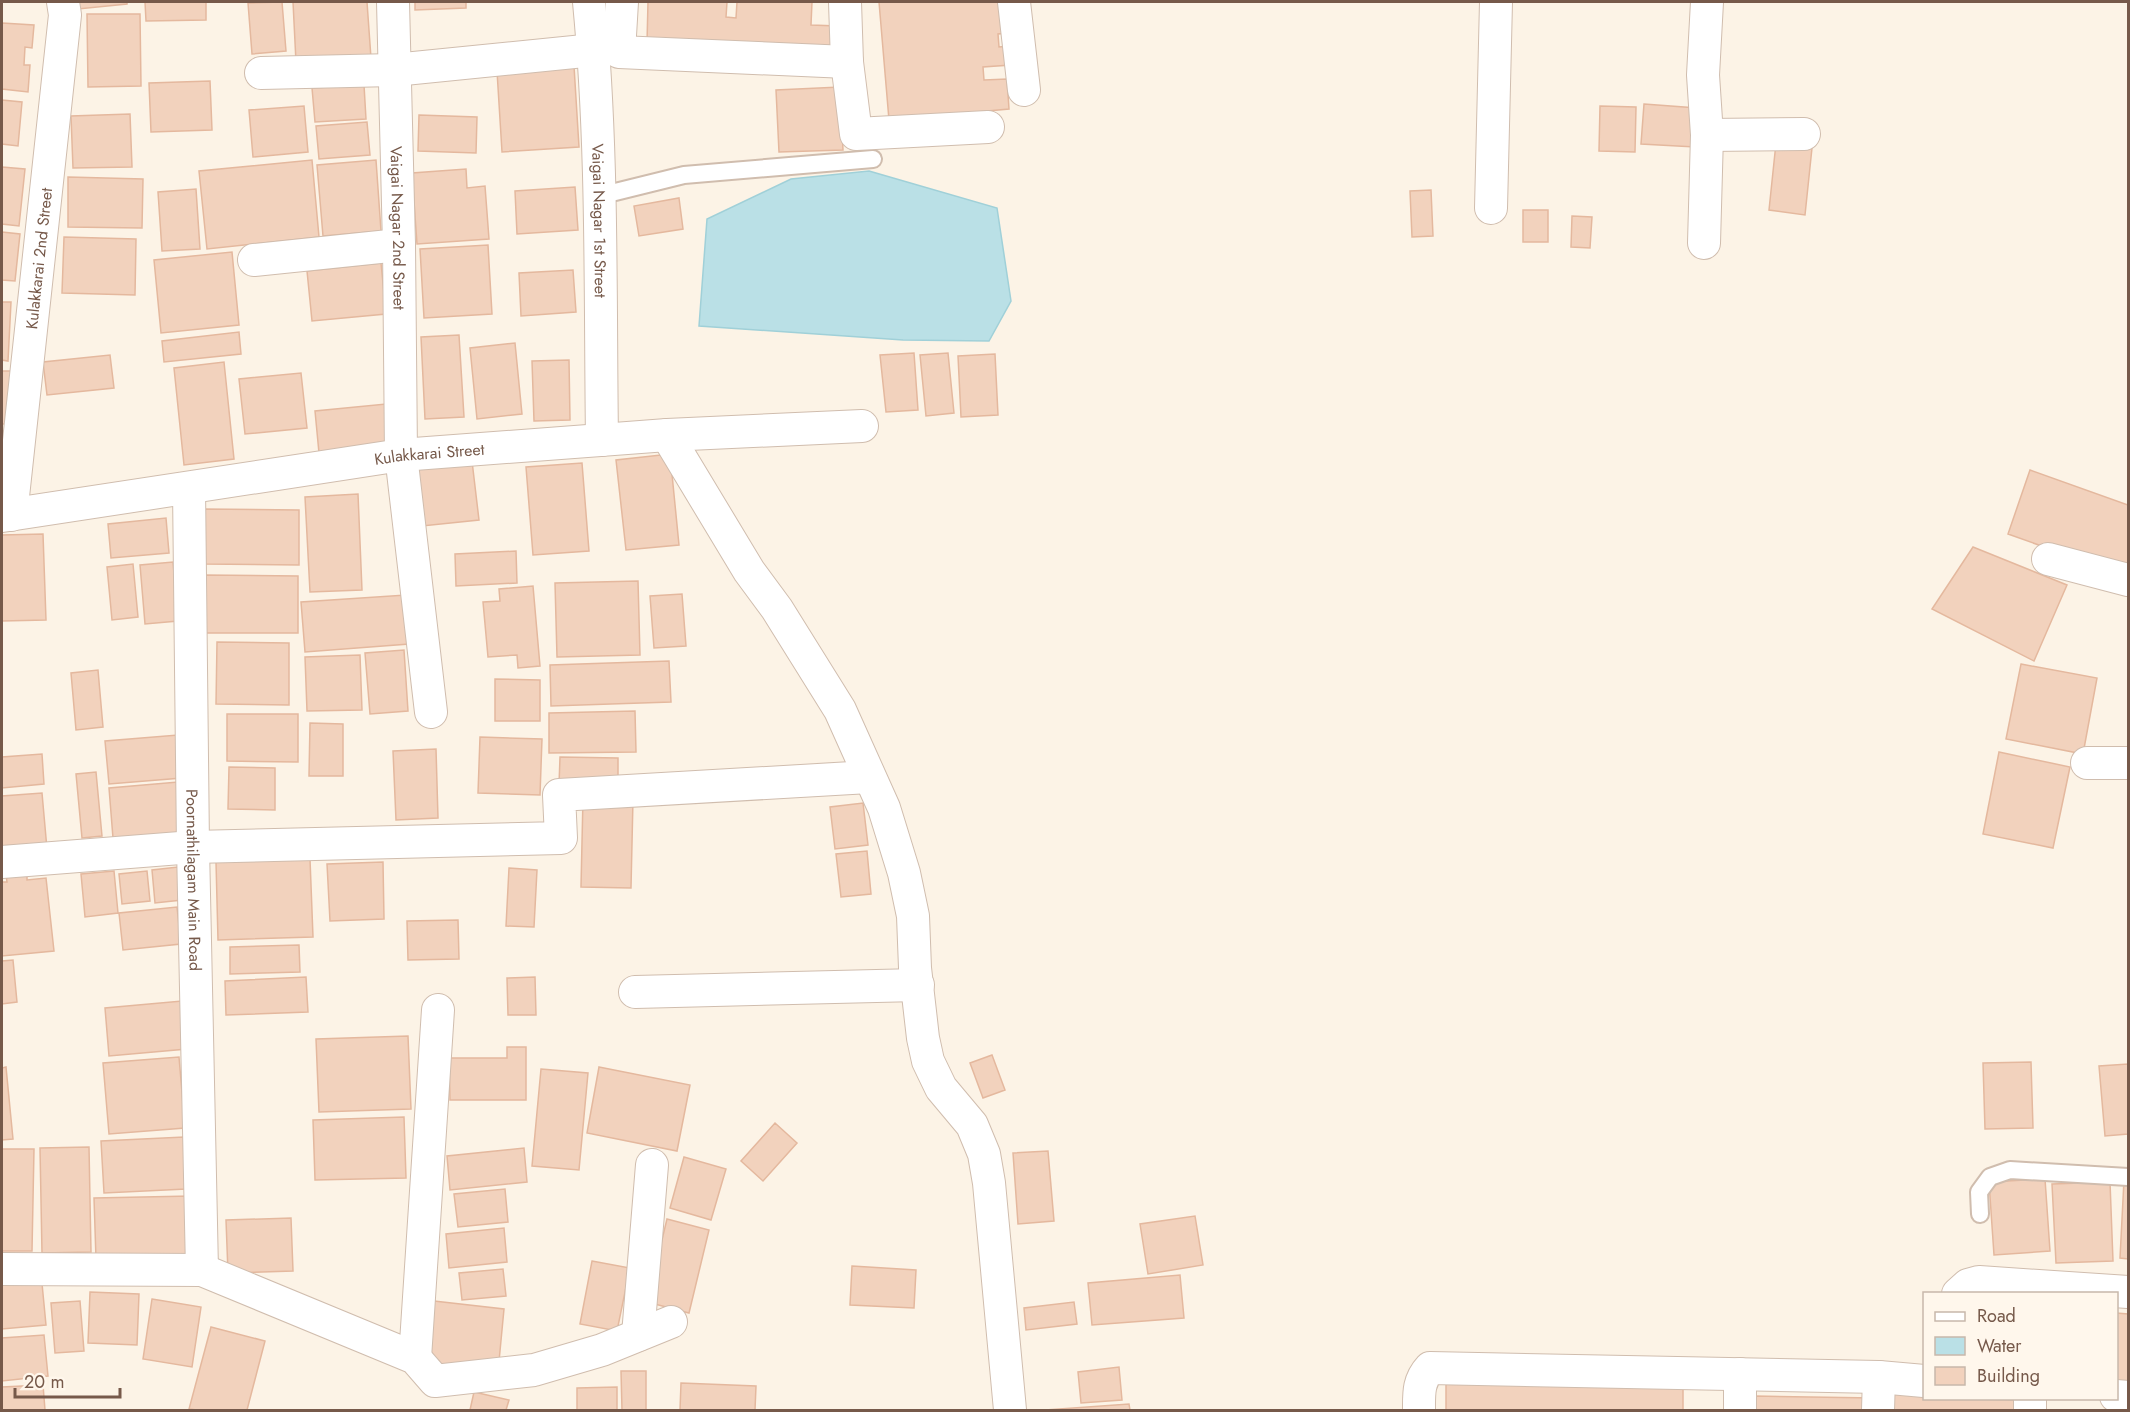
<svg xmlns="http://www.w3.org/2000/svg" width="2130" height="1412" font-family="Jost,sans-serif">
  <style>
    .water { fill: #bae0e6; stroke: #a0d0d8; stroke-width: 1.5 }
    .building { fill: #f2d2bd; stroke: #e4b89e; stroke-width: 1.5 }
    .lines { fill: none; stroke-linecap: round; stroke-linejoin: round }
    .service-casing { stroke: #d0bdae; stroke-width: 20 }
    .minor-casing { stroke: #d0bdae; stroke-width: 34 }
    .service { stroke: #fff; stroke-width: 16 }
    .minor { stroke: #fff; stroke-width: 32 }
    .labels { text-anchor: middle; stroke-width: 5; stroke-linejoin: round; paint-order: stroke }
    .street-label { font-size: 16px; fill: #76594a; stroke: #fff7ec }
  </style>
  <rect width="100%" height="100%" fill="#fcf3e6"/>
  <path class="water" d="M869,171L997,208L1011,301L989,341L903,340L699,326L707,219L791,179Z"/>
  <path class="building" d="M77,2H127V4L78,9Z
    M145,2H206V20L146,21Z
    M282,2L286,51L252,54L248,3Z
    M293,2H367L371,58L296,62Z
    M415,2H466V8L415,10Z
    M648,2H727L726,17L736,18L737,2H812L811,25L838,26L837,49L647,43Z
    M879,2H1006L1009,33L998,34L999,47L1010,46L1011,65L983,67L984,80L1007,79L1009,109L889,120Z
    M87,14H140L141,86L88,87Z
    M2,23L34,25L32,48L25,47L24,65H30L28,92L2,89Z
    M574,66L579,147L502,152L497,71Z
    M210,81L212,130L151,132L149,83Z
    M364,85L366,119L315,122L312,88Z
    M840,87L843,150L779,152L776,90Z
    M2,100L22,102L18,146L2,144Z
    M1644,104L1697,108L1695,147L1641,144Z
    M304,106L308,152L253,157L249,110Z
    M1600,106L1636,107L1635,152L1599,151Z
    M130,114L132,167L73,168L71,116Z
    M419,115L477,117L476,153L418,151Z
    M367,122L370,155L319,159L316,126Z
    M1776,143L1812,148L1805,215L1769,210Z
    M312,160L319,237L207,249L199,171Z
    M376,160L381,231L323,236L317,165Z
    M2,167L25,169L19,226L2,224Z
    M466,169L467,188L485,186L489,239L417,244L412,173Z
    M68,177L143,179L142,228L68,227Z
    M575,187L578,230L517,234L515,191Z
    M196,189L200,249L162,251L158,192Z
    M1431,190L1433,236L1412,237L1410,191Z
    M679,198L683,229L639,236L634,206Z
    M1523,210H1548V242H1523Z
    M1572,216L1592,217L1590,248L1571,247Z
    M2,232L20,234L15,281L2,280Z
    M64,237L136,239L135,295L62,293Z
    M488,245L492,314L424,318L420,249Z
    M232,252L239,325L161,333L154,260Z
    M381,263L386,314L312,321L307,271Z
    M573,270L576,312L521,316L519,273Z
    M2,302H11L8,361L2,360Z
    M239,332L241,354L164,362L162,341Z
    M459,335L464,417L425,419L421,337Z
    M515,343L522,414L477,419L470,348Z
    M914,353L918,410L886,412L880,355Z
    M948,353L954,413L926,416L920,355Z
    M995,354L998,415L961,417L958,356Z
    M110,355L114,388L47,395L43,362Z
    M569,360L570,420L534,421L532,361Z
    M224,362L234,459L184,465L174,368Z
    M2,371H15V424H2Z
    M301,373L307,428L245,434L239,379Z
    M386,404L390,445L319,453L315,411Z
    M670,454L679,545L626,550L616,460Z
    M472,461L479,520L422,526L416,467Z
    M582,463L589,551L533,555L526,467Z
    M2030,470L2128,505V577L2008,534Z
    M358,494L362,590L310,592L305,497Z
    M203,509L299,510V565L203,564Z
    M166,518L169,553L111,558L108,524Z
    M43,534L46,620L2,621V535Z
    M1973,547L2067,585L2034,661L1932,609Z
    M516,551L517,583L456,586L455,554Z
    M173,562L178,621L145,624L140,565Z
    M133,564L138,617L112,620L107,567Z
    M204,575L298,576V633H204Z
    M638,581L640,655L557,657L555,583Z
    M533,586L540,666L518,668L517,655L488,657L483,602L500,601L499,589Z
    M682,594L686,646L654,648L650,596Z
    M406,595L409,644L305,652L301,602Z
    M217,642L289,643V705L216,704Z
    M404,650L408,711L370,714L365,653Z
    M360,655L362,710L307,711L305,657Z
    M669,661L671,702L551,706L550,665Z
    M2021,664L2097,678L2083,754L2006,739Z
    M98,670L103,727L76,730L71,673Z
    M495,679L540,680V721H495Z
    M635,711L636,752L549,753V713Z
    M227,714H298V762L227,761Z
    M310,723L343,724V776H309Z
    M178,735L182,778L109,784L105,741Z
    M480,737L542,739L540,795L478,793Z
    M436,749L438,818L396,820L393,751Z
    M1999,752L2070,767L2053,848L1983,834Z
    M42,754L44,784L2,788V757Z
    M560,757L618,758V786L559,785Z
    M229,767L275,768V810L228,809Z
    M96,772L102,836L82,838L76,774Z
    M178,782L183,832L113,838L109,788Z
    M42,793L47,849L2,853V796Z
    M583,798L633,799L631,888L581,887Z
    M863,803L868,845L835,849L830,807Z
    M867,851L871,894L841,897L836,854Z
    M310,859L313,937L218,940L216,862Z
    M383,862L384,919L330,921L327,864Z
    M178,867L182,900L155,903L152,870Z
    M509,868L537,870L534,927L506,926Z
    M114,871L118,913L85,917L81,874Z
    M147,871L150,901L122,904L119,874Z
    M27,873V880L46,878L54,951L2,956V882H7L6,875Z
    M177,907L181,944L123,950L119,913Z
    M458,920L459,959L408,960L407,921Z
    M299,945L300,972L230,974V947Z
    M13,960L17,1002L2,1004V961Z
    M306,977L308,1012L226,1015L225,981Z
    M535,977L536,1015H508L507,978Z
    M182,1001L187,1049L109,1056L105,1008Z
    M408,1036L411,1109L319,1112L316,1039Z
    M507,1047H526V1100H450L449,1058H507Z
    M992,1055L1005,1090L983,1098L970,1063Z
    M179,1057L185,1128L109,1134L103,1063Z
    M2031,1062L2033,1128L1985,1129L1983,1063Z
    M2128,1064V1134L2105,1136L2099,1066Z
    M6,1067L13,1139L2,1140V1068Z
    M599,1067L690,1085L677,1151L587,1133Z
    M541,1069L588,1073L579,1170L532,1166Z
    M404,1117L406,1178L315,1180L313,1120Z
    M775,1123L797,1143L763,1181L741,1161Z
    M184,1137L186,1189L104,1193L101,1141Z
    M89,1147L91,1252L42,1253L40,1148Z
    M524,1148L527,1182L450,1190L447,1156Z
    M2,1149H34L32,1251H2Z
    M1048,1151L1054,1221L1018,1224L1013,1153Z
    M684,1157L726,1169L711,1220L670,1208Z
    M2045,1179L2050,1251L1994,1255L1989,1182Z
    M2124,1180H2128V1259L2120,1258Z
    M2110,1182L2113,1261L2056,1263L2052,1184Z
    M505,1189L508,1222L458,1227L454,1194Z
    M191,1196L192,1257L96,1259L94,1198Z
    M1195,1216L1203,1265L1148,1274L1140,1224Z
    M291,1218L293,1271L228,1273L226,1220Z
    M667,1219L709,1230L689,1313L647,1302Z
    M504,1228L507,1262L449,1268L446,1234Z
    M592,1261L630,1268L617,1331L580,1324Z
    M852,1266L916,1270L914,1308L850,1305Z
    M503,1269L506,1296L462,1300L459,1273Z
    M41,1273L46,1325L2,1329V1277Z
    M1180,1275L1184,1318L1092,1325L1088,1283Z
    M90,1292L139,1294L137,1345L88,1343Z
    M152,1299L201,1307L192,1367L143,1359Z
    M80,1301L84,1351L55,1353L51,1303Z
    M434,1301L504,1309L498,1372L428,1364Z
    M1074,1302L1077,1324L1026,1330L1024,1308Z
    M2116,1313L2128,1314V1382L2116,1381Z
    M211,1327L265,1341L247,1410H197L189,1409Z
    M44,1335L48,1376L2,1381V1338Z
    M1119,1367L1122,1400L1081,1403L1078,1372Z
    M621,1371H646V1410H622Z
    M1446,1372L1683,1375V1410H1446Z
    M681,1383L756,1386L755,1410H680Z
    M43,1385L45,1410H2V1387Z
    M617,1387V1410H577V1388Z
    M474,1392L509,1400L506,1410H470Z
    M1889,1394L1924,1395V1398L2022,1400V1410H1888Z
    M1755,1396L1874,1398V1410H1755Z
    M1129,1404L1130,1410H1045Z"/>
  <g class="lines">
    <g class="service-casing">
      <path id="service" d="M599,196L684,175L873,159
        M1980,1214L1979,1192L1990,1177L2010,1170L2128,1177"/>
    </g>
    <g class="minor-casing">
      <g id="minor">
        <path id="s1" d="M393,2L399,245L401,455L431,712"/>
        <path id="s2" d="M589,2C603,147 600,294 602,440"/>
        <path d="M622,2L619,52L847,62"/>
        <path d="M845,2L847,62L856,134L988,127"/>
        <path d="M1014,2L1024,90"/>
        <path d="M261,73L394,70L594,50"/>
        <path d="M1707,135L1804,134"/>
        <path d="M1491,208L1496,2"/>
        <path d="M1704,243L1707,135L1703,75L1707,2"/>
        <path d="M254,260L399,245"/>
        <path d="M667,435L749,571L777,609L840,710L884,808L904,873L913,916L915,968L923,1038L928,1061L941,1088L972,1125L984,1154L989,1183L1010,1410"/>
        <path id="s3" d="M189,488L193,847L202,1270"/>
        <path id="s4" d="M11,515L65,15L63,2"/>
        <path id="s5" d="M2,516L401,455L667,435L862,426"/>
        <path d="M2048,559L2128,580"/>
        <path d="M2087,763H2128"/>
        <path d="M2,862L193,847L561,838L559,795L869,777"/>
        <path d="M635,992L918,985"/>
        <path d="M2,1269L202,1270L415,1358L435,1381L534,1370L602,1350L671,1322"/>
        <path d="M1958,1294L1968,1285L1979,1282L2128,1292"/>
        <path d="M638,1335L652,1165"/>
        <path d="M415,1358L438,1010"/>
        <path d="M1740,1374V1410"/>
        <path d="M2116,1396L2128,1397"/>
        <path d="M1419,1410C1419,1394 1418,1381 1430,1368L1879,1377L1924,1381"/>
        <path d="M1878,1410L1879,1377"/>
        <path d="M2030,1410V1398"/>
      </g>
    </g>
    <use href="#service" class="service"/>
    <use href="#minor" class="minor"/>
  </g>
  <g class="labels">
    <g class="street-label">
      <text dy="6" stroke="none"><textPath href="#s2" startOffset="219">Vaigai Nagar 1st Street</textPath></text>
      <text dy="6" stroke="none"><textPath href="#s1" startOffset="226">Vaigai Nagar 2nd Street</textPath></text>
      <text dy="6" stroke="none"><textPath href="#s4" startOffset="258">Kulakkarai 2nd Street</textPath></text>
      <text dy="6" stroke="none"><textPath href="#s5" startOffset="432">Kulakkarai Street</textPath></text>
      <text dy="6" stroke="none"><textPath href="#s3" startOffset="392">Poornathilagam Main Road</textPath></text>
    </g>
  </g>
  <rect width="2130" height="1412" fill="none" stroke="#76594a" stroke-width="6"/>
  <rect x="1923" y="1292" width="195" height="108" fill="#fff7ec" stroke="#c8b8ab" stroke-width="1.5"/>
  <rect x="1935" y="1312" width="30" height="9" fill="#ffffff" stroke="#c8b8ab" stroke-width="1.5"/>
  <text x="1977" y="1322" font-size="18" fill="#76594a">Road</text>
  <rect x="1935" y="1337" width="30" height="18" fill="#bae0e6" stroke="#c8b8ab" stroke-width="1.5"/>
  <text x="1977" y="1352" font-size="18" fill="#76594a">Water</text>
  <rect x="1935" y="1367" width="30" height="18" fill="#f2d2bd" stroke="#c8b8ab" stroke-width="1.5"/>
  <text x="1977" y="1382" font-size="18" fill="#76594a">Building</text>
  <path d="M15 1388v9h105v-9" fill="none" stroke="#76594a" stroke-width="3"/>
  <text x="24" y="1388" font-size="18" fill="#76594a" stroke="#fff7ec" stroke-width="4.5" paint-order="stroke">20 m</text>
</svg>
